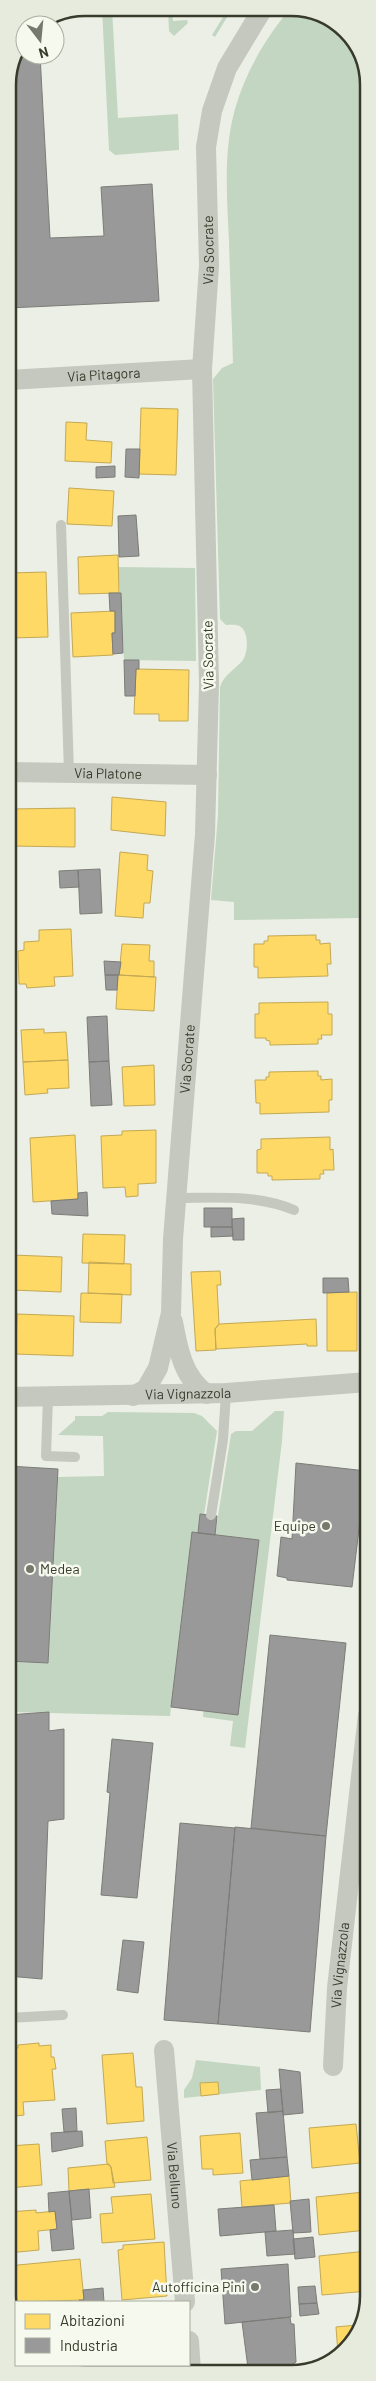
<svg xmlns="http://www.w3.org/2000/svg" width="376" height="2381" font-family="Barlow,sans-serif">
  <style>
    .green { fill: #c3d6c2 }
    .homes { fill: #ffd966; stroke: #c3a954 }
    .industry { fill: #999; stroke: #7c7c78 }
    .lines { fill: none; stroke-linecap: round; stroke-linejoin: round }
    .lane { stroke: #c5c8be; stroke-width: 10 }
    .street { stroke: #c5c8be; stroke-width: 20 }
    .poi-dot { fill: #77796c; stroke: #f6faee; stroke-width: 2 }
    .labels { text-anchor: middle; stroke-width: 5; stroke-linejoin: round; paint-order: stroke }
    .street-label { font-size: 14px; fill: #383a2b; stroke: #f6faee }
    .poi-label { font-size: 14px; fill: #383a2b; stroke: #f6faee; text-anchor: end }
    .rim { fill: none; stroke: #383a2b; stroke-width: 2.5 }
  </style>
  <rect width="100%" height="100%" fill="#ecefe5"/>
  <path class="green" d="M102,8H112L118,118L178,114L179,150L115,155L109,150Z
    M168,8H172L173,21L187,20L188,23L174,36L169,31Z
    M228,9H232L215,37L212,35Z
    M289,10H311L349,34L368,80V921L360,922L359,918L234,920V902L211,900L218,815L220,687C224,674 235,670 243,660C248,652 249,633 241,627C237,624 231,625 226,625L220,619L213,379L222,368L233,363C232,322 230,282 229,241C227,198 223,152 235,109C245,73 265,39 289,10Z
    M118,567L195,568L196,661L124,660Z
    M368,1346V1362H362L361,1347Z
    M275,1411H284L282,1441L245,1748L230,1746L233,1721L203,1717L215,1535L231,1434L236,1431H252Z
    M108,1412L194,1413L202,1416L217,1431L204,1515L200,1514L198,1533H192L170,1716L8,1712V1661L48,1663L58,1477L104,1476L103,1436L58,1435L75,1420V1416H102Z
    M8,1433L15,1434L14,1466H8Z
    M196,2060L260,2067L261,2090L184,2098V2090L192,2078Z"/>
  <path class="homes" d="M141,408L178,409L176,475L139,474Z
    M66,422L87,423L86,440L112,442L111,463L65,461Z
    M69,488L114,491L112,526L67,524Z
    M118,555L119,593L79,594L78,557Z
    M46,572L48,637L11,638L10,573Z
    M115,611V633H112L113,655L73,657L71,613Z
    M136,669L189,670L188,721H159V714H134Z
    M112,797L166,802L165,836L111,830Z
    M75,808V847L11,846V809Z
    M120,852L148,855L147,870L153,871L150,903H144L143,918L115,916Z
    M71,929L73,976L54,977L55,986L27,988L26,984H19L18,951L24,950V942L39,941V930Z
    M316,935V940H320V944L330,943L331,964H327L328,976L258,978V967H254V944H264V941H268V936Z
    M122,944L150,945L149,961H154V977L119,975Z
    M118,975L156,977L154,1011L116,1009Z
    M328,1002V1014H332V1035H321L322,1039H318V1044L270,1045V1041L266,1040V1038H255V1014H259V1003Z
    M44,1029V1033L66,1032L68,1060L23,1062L21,1030Z
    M68,1060L69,1088L47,1089L48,1093L25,1095L23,1062Z
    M154,1065L155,1105L124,1106L122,1067Z
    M318,1071V1076H321V1080L332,1079V1100H329V1112L260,1114V1103H256L255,1080H266V1077H269V1072Z
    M156,1130V1183L138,1184V1196L126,1197L125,1187L103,1188L101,1136L122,1135V1131Z
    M75,1135L78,1199L33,1202L30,1138Z
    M330,1137V1150L333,1149L334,1170H323L324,1174H320V1179L272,1180V1176H268V1173H257V1150L261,1149V1139Z
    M83,1234L125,1235L124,1264L82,1263Z
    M13,1255L62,1257L61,1292L12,1290Z
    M89,1262L131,1264V1295L88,1293Z
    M220,1271L221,1285H217L219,1324L215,1329L216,1350L196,1351L191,1272Z
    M357,1292V1351H327V1293Z
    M81,1293L122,1294L121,1323L80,1322Z
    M17,1314L74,1316L73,1356L16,1354Z
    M316,1319L317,1346H307V1344L216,1349L215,1329L219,1324Z
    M368,2009V2052H365Z
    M39,2043V2046L51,2045V2057H54L56,2069H52L55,2100L23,2102L24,2115L8,2117V2049L18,2048V2045Z
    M133,2053L136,2087H142L144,2121L107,2124L102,2055Z
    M218,2082L219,2094L201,2096L200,2083Z
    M356,2124L360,2163L312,2168L309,2128Z
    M240,2133L243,2173L213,2175V2169H202L200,2136Z
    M147,2137L151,2180L113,2183L111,2167L107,2164L105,2141Z
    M39,2144L42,2185L8,2188V2146Z
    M109,2164L111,2167L115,2187L69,2191L68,2168Z
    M289,2176L291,2203L242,2207L240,2181Z
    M364,2192L367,2230L319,2235L316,2197Z
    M151,2194L155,2239L102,2243L100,2214L113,2213L111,2197Z
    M36,2210V2213L55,2211L57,2229L38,2231L39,2250L8,2253V2212Z
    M164,2242L167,2296L122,2300L118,2250L123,2249V2245Z
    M367,2251L368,2291L322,2295L319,2256Z
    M80,2259L84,2300L16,2302V2306H10L8,2301V2266Z
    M357,2325L346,2351L338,2354L336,2327Z
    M103,2365H170L171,2372L103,2371Z"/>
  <path class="industry" d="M25,42V55H40L50,238L104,236L101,187L152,184L159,301L8,308V80Z
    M126,449H140L139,478L125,477Z
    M115,466V477L96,478V467Z
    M136,515L139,556L119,557L118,516Z
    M109,593H121L123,653L113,654L112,633H115V611H110Z
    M124,660H139V669H136L135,696H125Z
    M8,823H11V840H8Z
    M100,869L102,913L80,914L78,870Z
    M78,870L79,887L60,888L59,871Z
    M104,961L121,962L119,975H105Z
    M105,975H118L117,990H106Z
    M107,1016L109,1061L89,1062L87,1017Z
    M109,1061L112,1105L91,1106L89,1062Z
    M87,1192L88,1216L52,1214L51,1201L78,1199V1193Z
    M204,1208H232V1227H204Z
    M244,1218V1240H233L232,1219Z
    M211,1227H232L233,1236L211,1237Z
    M323,1278H348L349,1292L323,1293Z
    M296,1463L366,1471L352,1587L287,1580V1578L277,1576L281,1537L292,1539Z
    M8,1466L58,1469L48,1663L8,1661Z
    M200,1514L217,1516L215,1535L198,1533Z
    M192,1532L259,1540L238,1715L171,1707Z
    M270,1635L346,1643L326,1836L251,1828Z
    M49,1712V1731L64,1729V1819L48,1821L42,1979L8,1976V1715Z
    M112,1739L153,1743L137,1898L101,1895L110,1793L107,1792Z
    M180,1823L235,1828L218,2024L164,2020Z
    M235,1827L326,1836L310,2032L218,2024Z
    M123,1940L144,1942L138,1993L117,1990Z
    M279,2069L300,2072L303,2113L283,2115Z
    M281,2089L283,2111L268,2113L266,2090Z
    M76,2108L77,2131L64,2132L62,2109Z
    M283,2111L287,2157L260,2159L256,2113Z
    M82,2131L83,2146L52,2152L51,2133Z
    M287,2157L289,2176L252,2180L250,2160Z
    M89,2189L91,2218L72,2220L69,2191Z
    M69,2191L74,2249L52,2251L50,2230L57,2229L55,2211L49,2212L48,2193Z
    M309,2199L311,2232L293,2233L290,2201Z
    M274,2205L276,2231L220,2236L218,2209Z
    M293,2230L295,2254L267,2256L265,2232Z
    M313,2237L315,2257L295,2259L293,2239Z
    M288,2264L291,2317L225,2324L221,2269Z
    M315,2286L317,2303L299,2304L298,2287Z
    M103,2288L104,2302H80L79,2300H84L83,2290Z
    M317,2303L319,2314L300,2316L299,2304Z
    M290,2317L291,2324H294L296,2362L294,2363V2367L248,2368L242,2322Z"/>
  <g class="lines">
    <path class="lane" d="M61,525L69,773
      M176,1198C216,1198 256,1194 294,1210
      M48,1397L46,1456L75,1457
      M211,1515L223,1440L226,1393
      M8,2018L63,2015"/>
    <g class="street">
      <path id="s1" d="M8,380L202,369"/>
      <path id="s2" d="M8,772L207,775"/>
      <path d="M173,1322C178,1349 183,1378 207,1394"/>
      <path id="s3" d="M133,1396L146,1389L158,1368L171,1313L173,1239L205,834L209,684L202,369L209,266L206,147L212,111L227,68L262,10"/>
      <path id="s4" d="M8,1397L226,1393L368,1382"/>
      <path id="s5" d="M164,2050L185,2302"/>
      <path id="s6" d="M333,2066L337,1988L368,1715"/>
      <path d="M189,2341L191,2372"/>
    </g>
  </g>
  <g class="poi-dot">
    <circle cx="326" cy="1526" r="5"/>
    <circle cx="30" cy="1569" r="5"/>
    <circle cx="255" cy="2287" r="5"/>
  </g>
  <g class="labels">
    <g class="street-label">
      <text dy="5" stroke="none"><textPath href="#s3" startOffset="1160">Via Socrate</textPath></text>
      <text dy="5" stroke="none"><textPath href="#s1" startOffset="96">Via Pitagora</textPath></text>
      <text transform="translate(208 655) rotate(-91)" y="5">Via Socrate</text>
      <text dy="5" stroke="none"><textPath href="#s2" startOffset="100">Via Platone</textPath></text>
      <text dy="5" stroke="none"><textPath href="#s3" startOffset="350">Via Socrate</textPath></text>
      <text dy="5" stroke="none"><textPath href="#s4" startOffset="180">Via Vignazzola</textPath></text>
      <text dy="5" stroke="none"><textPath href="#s6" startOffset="101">Via Vignazzola</textPath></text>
      <text dy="5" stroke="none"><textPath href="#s5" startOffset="126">Via Belluno</textPath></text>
    </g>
    <g class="poi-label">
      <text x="316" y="1531">Equipe</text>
      <text x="40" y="1574" text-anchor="start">Medea</text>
      <text x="245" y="2292">Autofficina Pini</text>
    </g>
  </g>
  <path d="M0 0H376V2381H0ZM85 16H291A69 69 0 0 1 360 85V2296A69 69 0 0 1 291 2365H85A69 69 0 0 1 16 2296V85A69 69 0 0 1 85 16Z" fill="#e7ebde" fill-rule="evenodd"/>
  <path class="rim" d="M85 16H291A69 69 0 0 1 360 85V2296A69 69 0 0 1 291 2365H85A69 69 0 0 1 16 2296V85A69 69 0 0 1 85 16Z"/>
  <rect x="15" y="2301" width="175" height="65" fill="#f6faee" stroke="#aaada0"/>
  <rect x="25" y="2314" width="25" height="15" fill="#ffd966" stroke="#aaada0"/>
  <text x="60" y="2326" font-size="15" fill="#383a2b">Abitazioni</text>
  <rect x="25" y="2338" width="25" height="15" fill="#999999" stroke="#aaada0"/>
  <text x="60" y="2351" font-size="15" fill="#383a2b">Industria</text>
  <g transform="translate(40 40) rotate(164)"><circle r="24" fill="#f6faee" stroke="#aaada0"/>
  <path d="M0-4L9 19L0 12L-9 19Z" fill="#77796c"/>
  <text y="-8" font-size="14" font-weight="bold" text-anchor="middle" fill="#383a2b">N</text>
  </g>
</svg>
